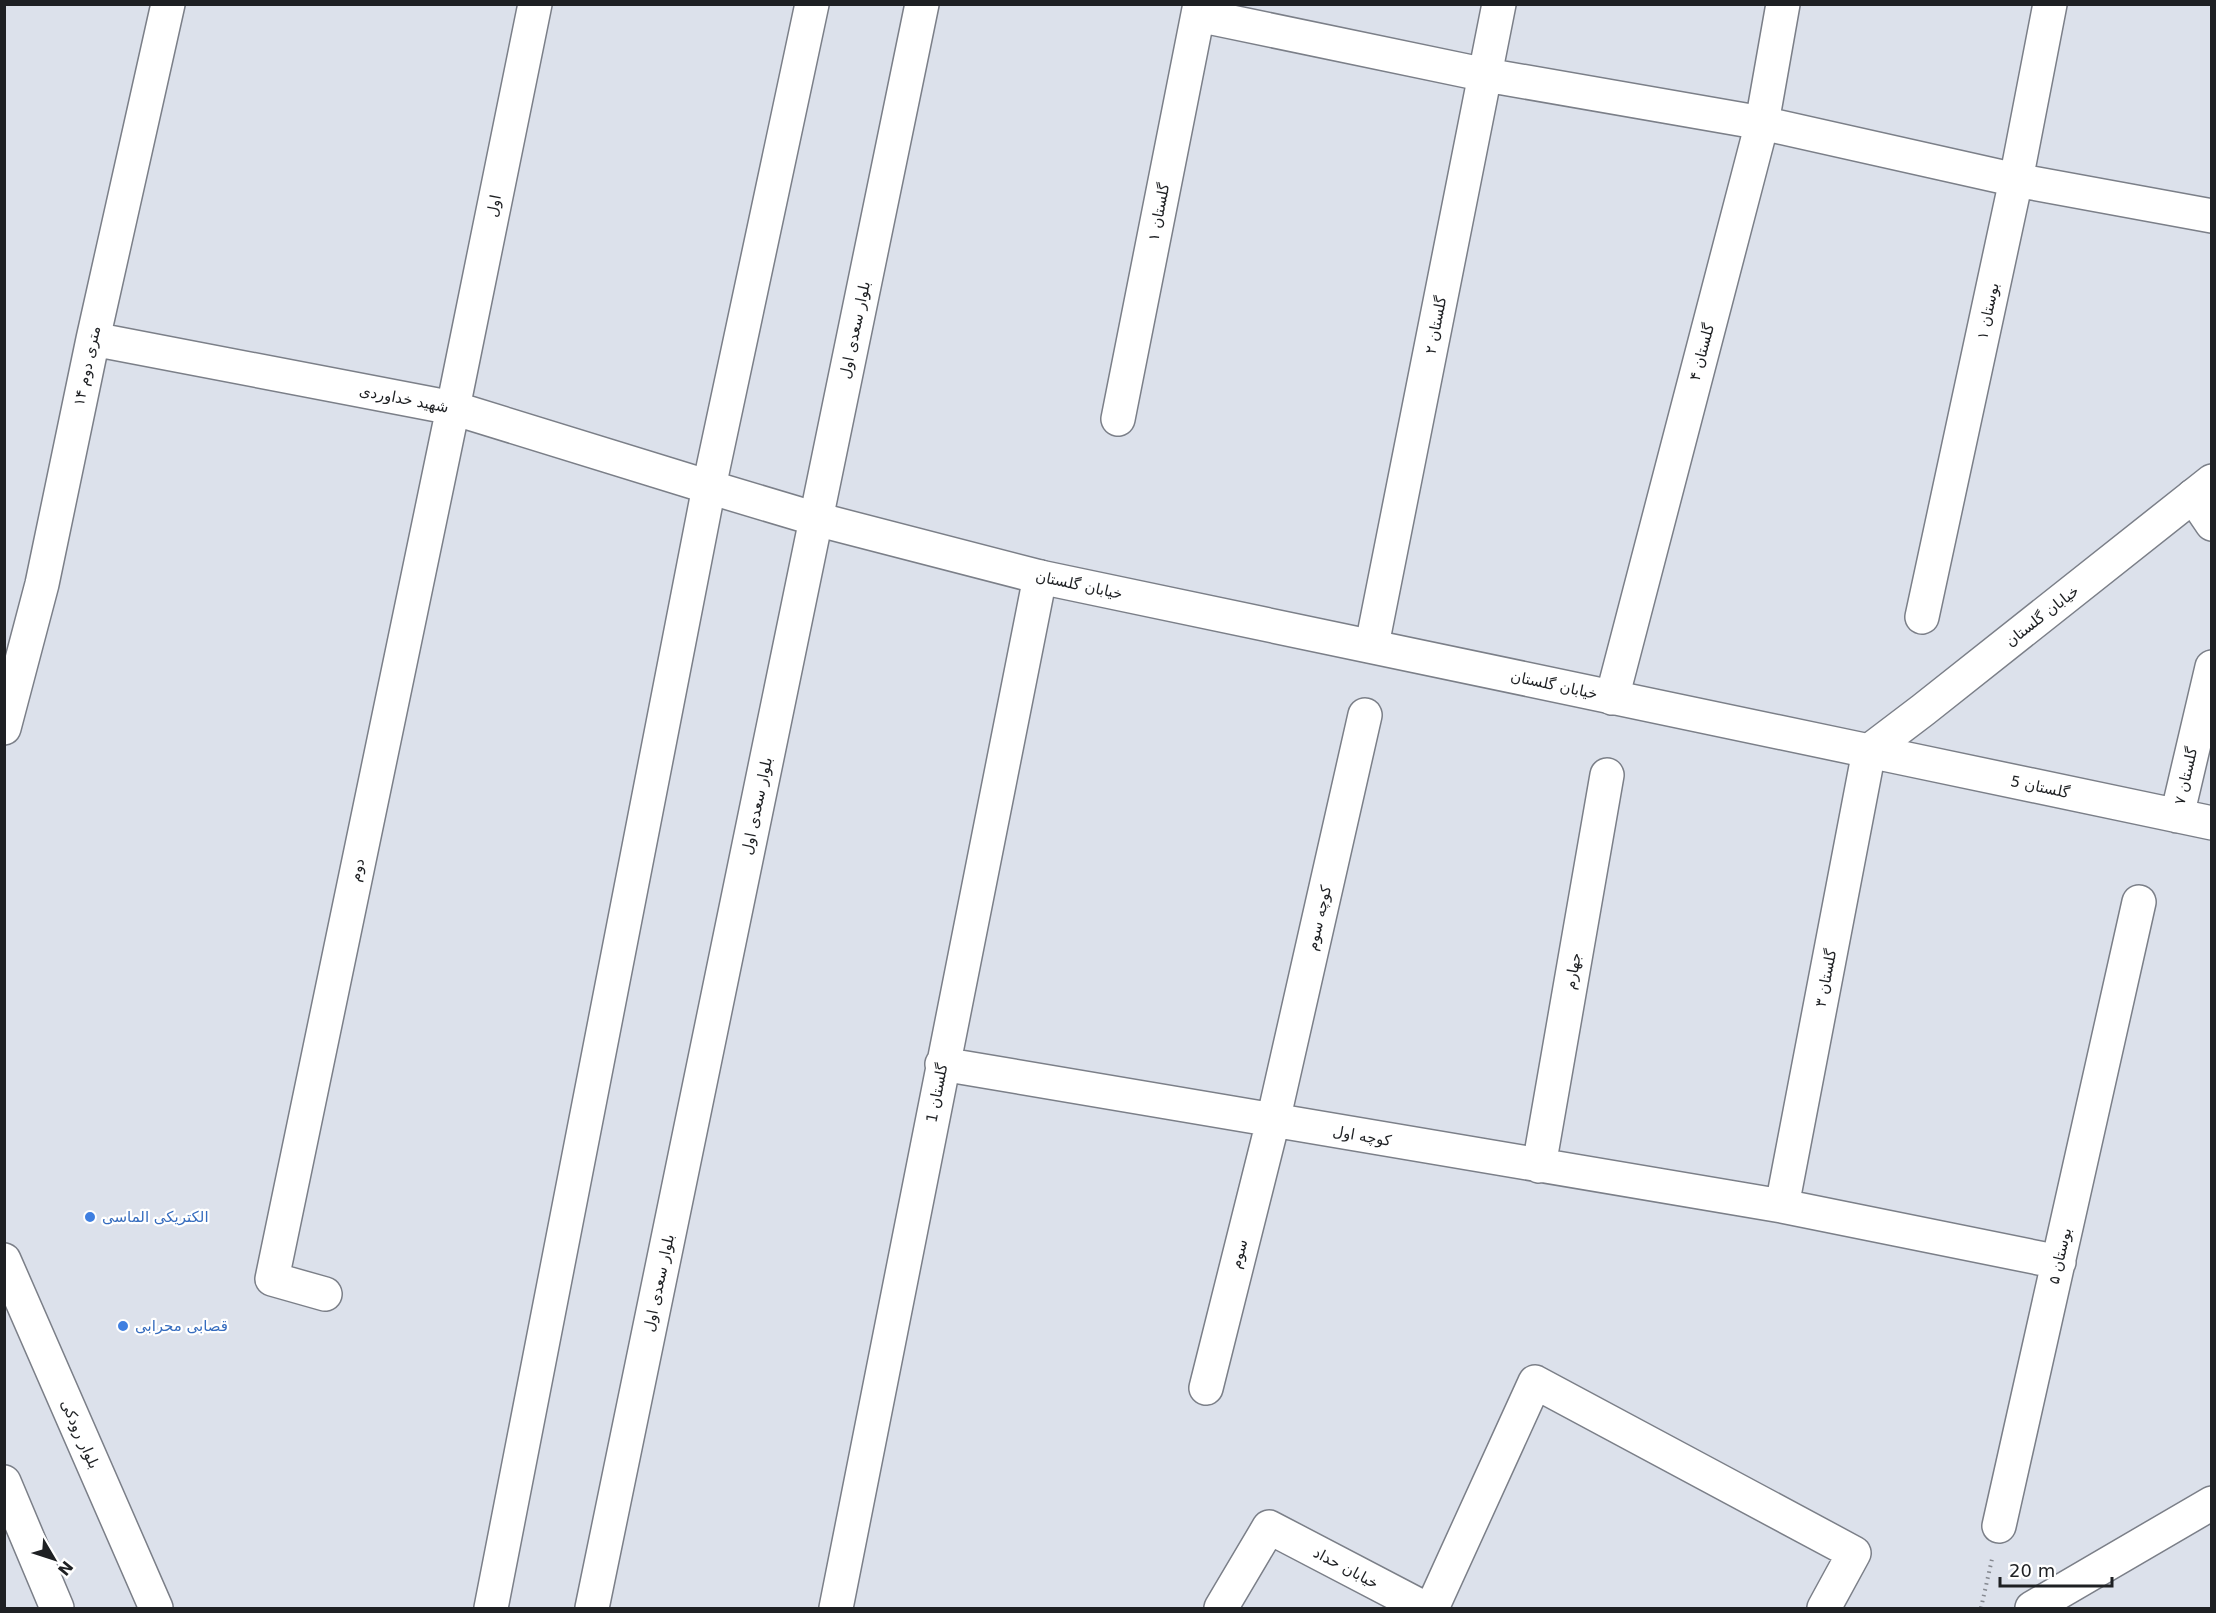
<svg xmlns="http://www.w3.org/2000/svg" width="2216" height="1613" font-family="'DejaVu Sans',Cairo,sans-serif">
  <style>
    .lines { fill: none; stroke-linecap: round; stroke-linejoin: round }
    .minor-casing { stroke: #7b7f88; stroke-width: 36 }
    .tertiary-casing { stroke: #7b7f88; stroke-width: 36 }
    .secondary-casing { stroke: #7b7f88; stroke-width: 36 }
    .path { stroke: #858990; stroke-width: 4; stroke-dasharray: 1.5 4.5; stroke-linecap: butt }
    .minor { stroke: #fff; stroke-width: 33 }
    .tertiary { stroke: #fff; stroke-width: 33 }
    .secondary { stroke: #fff; stroke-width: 33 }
    .shop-dot { fill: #3f7fe0; stroke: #fff; stroke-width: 2 }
    .labels { text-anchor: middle; stroke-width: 4.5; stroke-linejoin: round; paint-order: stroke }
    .street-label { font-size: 15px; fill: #1e2023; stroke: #fff }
    .shop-label { font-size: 15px; fill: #366cbe; stroke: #fff; text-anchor: start }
  </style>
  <rect width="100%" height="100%" fill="#dce1eb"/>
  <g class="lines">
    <g class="minor-casing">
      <path id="minor" d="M1198,15L1486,75L1762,123L2016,180L2212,216
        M93,339L453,408L709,487
        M1118,419L1200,4
        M2193,496L2212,524
        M1922,617L2016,180L2050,4
        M1372,645L1499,4
        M1612,698L1762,123L1783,4
        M4,728L42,584L93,339L168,4
        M2177,816L2212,667
        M942,1064L1782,1206L2059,1262
        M1539,1166L1607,775
        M1782,1206L1869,751L2212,823
        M325,1294L272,1279L453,408L535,4
        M1206,1388L1273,1121L1365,715
        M1999,1526L2139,902
        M836,1608L1040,577
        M1221,1608L1269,1527L1424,1608
        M1432,1608L1535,1382L1854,1553L1824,1608
        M2032,1608L2212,1503"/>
    </g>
    <g class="tertiary-casing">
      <path id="tertiary" d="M709,487L816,519L1040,577L1869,751L1923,710L2212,481"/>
    </g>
    <g class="secondary-casing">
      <path id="secondary" d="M4,1260L156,1608
        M4,1482L57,1608
        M491,1608L709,487L812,4
        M592,1608L922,4"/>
    </g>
    <path class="path" d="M1981,1608L1992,1559"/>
    <use href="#minor" class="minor"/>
    <use href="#tertiary" class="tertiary"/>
    <use href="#secondary" class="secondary"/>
  </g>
  <g class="shop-dot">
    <circle cx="90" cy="1217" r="6"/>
    <circle cx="123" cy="1326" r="6"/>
  </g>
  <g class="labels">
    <g class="street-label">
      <text transform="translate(494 206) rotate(-79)" y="5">اول</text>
      <text transform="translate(1159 212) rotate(-79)" y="5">گلستان ۱</text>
      <text transform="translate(1988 311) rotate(-78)" y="5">بوستان ۱</text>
      <text transform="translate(1436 325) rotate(-79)" y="5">گلستان ۲</text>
      <text transform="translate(855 330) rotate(-78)" y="5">بلوار سعدی اول</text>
      <text transform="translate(1702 352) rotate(-75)" y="5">گلستان ۴</text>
      <text transform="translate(87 366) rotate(-78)" y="5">۱۴ متری دوم</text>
      <text transform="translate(404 399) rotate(11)" y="5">شهید خداوردی</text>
      <text transform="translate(1079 585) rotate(12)" y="5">خیابان گلستان</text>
      <text transform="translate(2042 616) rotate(-38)" y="5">خیابان گلستان</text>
      <text transform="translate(1554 685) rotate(12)" y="5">خیابان گلستان</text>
      <text transform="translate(2186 776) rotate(-77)" y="5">گلستان ۷</text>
      <text transform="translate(2040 787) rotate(12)" y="5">گلستان 5</text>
      <text transform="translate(757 806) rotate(-78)" y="5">بلوار سعدی اول</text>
      <text transform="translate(357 870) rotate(-78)" y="5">دوم</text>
      <text transform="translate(1319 918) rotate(-77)" y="5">کوچه سوم</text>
      <text transform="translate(1573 971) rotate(-80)" y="5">جهارم</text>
      <text transform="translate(1826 978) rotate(-79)" y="5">گلستان ۳</text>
      <text transform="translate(937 1093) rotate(-79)" y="5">گلستان 1</text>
      <text transform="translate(1362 1136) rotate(10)" y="5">کوچه اول</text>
      <text transform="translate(1239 1254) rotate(-76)" y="5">سوم</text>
      <text transform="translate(2060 1256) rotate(-77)" y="5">بوستان ۵</text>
      <text transform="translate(659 1283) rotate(-78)" y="5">بلوار سعدی اول</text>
      <text transform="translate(80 1434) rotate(66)" y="5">بلوار رودکی</text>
      <text transform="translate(1346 1568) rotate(28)" y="5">خیابان حداد</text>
    </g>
    <g class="shop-label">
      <text x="102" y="1222">الکتریکی الماسی</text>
      <text x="135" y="1331">قصابی محرابی</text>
    </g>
  </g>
  <rect width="2216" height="1613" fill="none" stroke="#1e2023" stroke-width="12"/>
  <g transform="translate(54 1559) rotate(129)" stroke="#ffffff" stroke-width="4.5" paint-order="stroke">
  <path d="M0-4.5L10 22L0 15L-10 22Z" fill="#1e2023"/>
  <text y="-9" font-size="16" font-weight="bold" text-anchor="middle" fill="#1e2023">N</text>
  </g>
  <path d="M2000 1577v9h112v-9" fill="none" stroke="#1e2023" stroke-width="3"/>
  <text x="2009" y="1577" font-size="18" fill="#1e2023" stroke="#ffffff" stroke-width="4.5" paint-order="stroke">20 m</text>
</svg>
